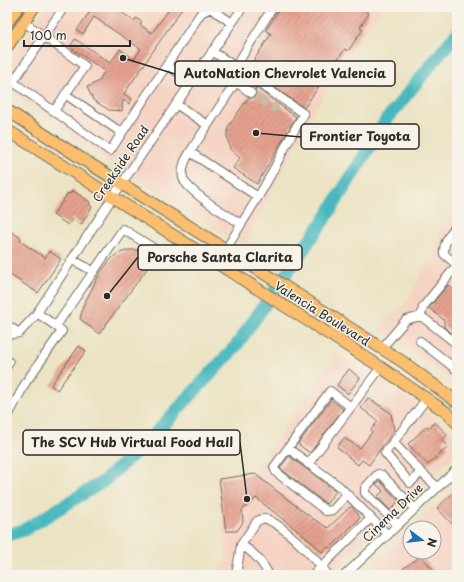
<svg xmlns="http://www.w3.org/2000/svg" width="464" height="582" font-family="'Playpen Sans',sans-serif">
  <style>
    .built { fill: #f5d3c2 }
    .lines { fill: none; stroke-linecap: round; stroke-linejoin: round }
    .river { stroke: #49b8be; stroke-width: 13 }
    .building { fill: url(#building-hatch) }
    .minor-tunnel { stroke: #c5bea5; stroke-width: 8; stroke-dasharray: 8 4; stroke-linecap: butt }
    .minor-casing { stroke: #6e6b60; stroke-width: 10 }
    .major-casing { stroke: #6e6b60; stroke-width: 13 }
    .minor { stroke: #fff; stroke-width: 8 }
    .major { stroke: #fabe6e; stroke-width: 11 }
    .labels { text-anchor: middle; stroke-width: 3; stroke-linejoin: round; paint-order: stroke }
    .street-label { font-size: 12px; fill: #2b2b2b; stroke: #f7f3e8 }
    .leader { fill: none; stroke: #2b2b2b; stroke-width: 1.5 }
    .callout-dot { fill: #2b2b2b; stroke: #f7f3e8; stroke-width: 1.5 }
    .callout { fill: #f7f3e8; stroke: #2b2b2b; stroke-width: 1.5 }
    .callout-label { font-size: 13px; text-anchor: middle; font-weight: bold; fill: #2b2b2b }
  </style>
  <defs>
    <pattern id="building-hatch" width="6" height="6" patternUnits="userSpaceOnUse"><rect width="6" height="6" fill="#e6a18f"/><path d="M-1 1l2-2M0 6l6-6M5 7l2-2" fill="none" stroke="#bb8375"/></pattern>
  </defs>
  <rect width="100%" height="100%" fill="#f7f3e8"/>
  <filter id="ink" filterUnits="userSpaceOnUse"><feTurbulence type="fractalNoise" baseFrequency=".025" numOctaves="2"/><feDisplacementMap in="SourceGraphic" scale="8" xChannelSelector="R" yChannelSelector="G"/><feConvolveMatrix kernelMatrix="1 2 1 2 8 2 1 2 1" color-interpolation-filters="sRGB"/></filter>
  <filter id="wash" filterUnits="userSpaceOnUse"><feTurbulence type="fractalNoise" baseFrequency=".012" numOctaves="4" result="noise"/><feDisplacementMap in="SourceGraphic" scale="16" xChannelSelector="R" yChannelSelector="G"/><feGaussianBlur stdDeviation="0.9" result="paint"/><feColorMatrix in="noise" values="0 0 0 0 0 0 0 0 0 0 0 0 0 0 0 0 0 1.4 0 .05"/><feComposite in="paint" operator="in"/></filter>
  <g filter="url(#wash)">
    <rect width="100%" height="100%" fill="#ebe3c3"/>
    <path class="built" d="M47,7H383L371,23L316,107L243,247L146,185L144,181L120,163H111L75,139L54,119L7,90V66Z
      M457,208V385L425,360L378,329L408,300L436,244L441,226Z
      M336,355L401,393L436,419L457,437V453L327,575H212L227,561L216,475L256,469Z
      M457,485V575H362L410,529V552H434V528H411Z"/>
    <g class="lines">
      <path class="river" d="M7,535L24,530L104,481L154,435L236,346L326,217L387,119L457,33"/>
    </g>
    <g id="blocks">
      <path class="building" d="M93,7H114L134,21L136,18L142,22L140,25L152,33L171,7H183L124,94L132,99L129,104L123,100L122,111L109,110L93,100L87,87L101,80L100,78L105,71L70,47L75,39L110,63L120,49L134,59L141,49L94,17L83,34L77,30Z
        M281,7H370L366,12L369,14L360,27L363,29L348,51L345,49L304,108L248,69L271,34L266,30Z
        M255,87L296,117L257,184L233,168L240,158L230,149L227,136L228,127L248,98H253L256,96Z
        M72,190L90,202L89,204L92,207L81,225L72,219L68,225L53,215L68,193L70,194Z
        M7,229L21,238L20,241L45,258L49,251L61,259L38,293L7,273Z
        M129,250H139L155,258L99,334L80,319L84,304L100,273L110,260L117,254Z
        M448,285L457,292V337L444,327V320L429,308Z
        M79,346L86,351L57,390L51,385Z
        M349,369L360,378L348,394L337,385Z
        M368,398L391,413L394,430L369,465L362,460L358,465L337,447L344,438L360,448L372,432L371,430L378,421L361,408Z
        M331,400L343,409L310,453L298,444Z
        M435,422L447,435L442,441L448,447L428,465L408,444L427,426L429,428Z
        M289,456L336,491L326,504L280,468Z
        M255,474L312,518L328,528L350,507H352L360,518L330,548L328,547L322,552L313,543L256,498L242,510L243,522L237,531H226L219,479Z
        M380,481L399,501L390,510L377,497L383,491L376,484Z
        M454,492L457,495V529L437,508Z
        M421,556L435,572L432,575H398L405,567Z"/>
    </g>
  </g>
  <g filter="url(#ink)">
    <use href="#blocks" fill-opacity="0" stroke="#6e6b60" stroke-width="1"/>
    <g class="lines">
      <path class="minor-tunnel" d="M251,93L273,108L279,106"/>
      <g class="minor-casing">
        <path id="minor" d="M64,7L13,82L110,151L201,13L212,7
          M210,8L232,23
          M24,22L85,66L54,111
          M205,61L236,82L242,80L243,72L212,51
          M167,65L191,81
          M243,72L304,114C287,140 275,170 258,197L190,152L236,82L251,93
          M229,77L273,7
          M65,94L122,133
          M176,104L207,125
          M190,152C185,160 181,168 183,178C187,192 228,215 241,224
          M457,225C450,234 443,242 444,254L457,265
          M226,249L258,197
          M73,260L93,271
          M37,313L56,326L123,229L158,251
          M421,316L423,307L457,265
          M7,325L19,333
          M19,333L35,316L122,183L243,7
          M7,335L19,333
          M420,341L457,370
          M381,349L406,320L421,316L457,344
          M7,360L9,362L7,366
          M427,398L385,453L410,483L421,472L437,487
          M7,418L26,382L62,331L56,326
          M393,442L421,472
          M288,448L340,487L388,535
          M308,464L381,367
          M346,495L333,510L326,511L276,472L274,467L330,391L351,407
          M398,525L365,493V488L378,474L382,475L415,509
          M241,545C254,552 262,561 269,575
          M236,575L241,545L257,521L264,518C283,524 316,559 328,575
          M313,575L370,519
          M345,575L457,469"/>
      </g>
      <g class="major-casing">
        <path id="major" d="M7,23L18,7
          M7,47L34,7
          M7,110L76,155L303,298L403,362L457,402
          M7,130L373,362L446,412L457,423"/>
      </g>
      <use href="#minor" class="minor"/>
      <use href="#major" class="major"/>
    </g>
  </g>
  <g class="labels">
    <g class="street-label">
      <text transform="translate(121 164) rotate(-56)" y="4">Creekside Road</text>
      <text transform="translate(322 314) rotate(32)" y="4">Valencia Boulevard</text>
      <text transform="translate(393 513) rotate(-44)" y="4">Cinema Drive</text>
    </g>
  </g>
  <path class="leader" d="M123 58L175 74M256 133L301 137M107 296L138 257M247 499L240 442"/>
  <g class="callout-dot">
    <circle cx="123" cy="58" r="4"/>
    <circle cx="256" cy="133" r="4"/>
    <circle cx="107" cy="296" r="4"/>
    <circle cx="247" cy="499" r="4"/>
  </g>
  <g class="callout">
    <rect x="175" y="61" width="220" height="25" rx="4"/>
    <rect x="301" y="124" width="118" height="25" rx="4"/>
    <rect x="138" y="245" width="164" height="25" rx="4"/>
    <rect x="23" y="430" width="217" height="25" rx="4"/>
  </g>
  <g class="callout-label">
    <text x="285" y="78">AutoNation Chevrolet Valencia</text>
    <text x="360" y="141">Frontier Toyota</text>
    <text x="220" y="262">Porsche Santa Clarita</text>
    <text x="132" y="447">The SCV Hub Virtual Food Hall</text>
  </g>
  <rect width="464" height="582" fill="none" stroke="#f7f3e8" stroke-width="24"/>
  <g transform="translate(422 540) rotate(105)"><circle r="19" fill="#f7f3e8" stroke="#a5a39c"/>
  <path d="M0-3L7 15L0 10L-7 15Z" fill="#1f6fb2"/>
  <text y="-6" font-size="11" font-weight="bold" text-anchor="middle" fill="#2b2b2b">N</text>
  </g>
  <path d="M24 40v6h106v-6" fill="none" stroke="#2b2b2b" stroke-width="2"/>
  <text x="30" y="40" font-size="12" fill="#2b2b2b" stroke="#f7f3e8" stroke-width="3" paint-order="stroke">100 m</text>
</svg>
